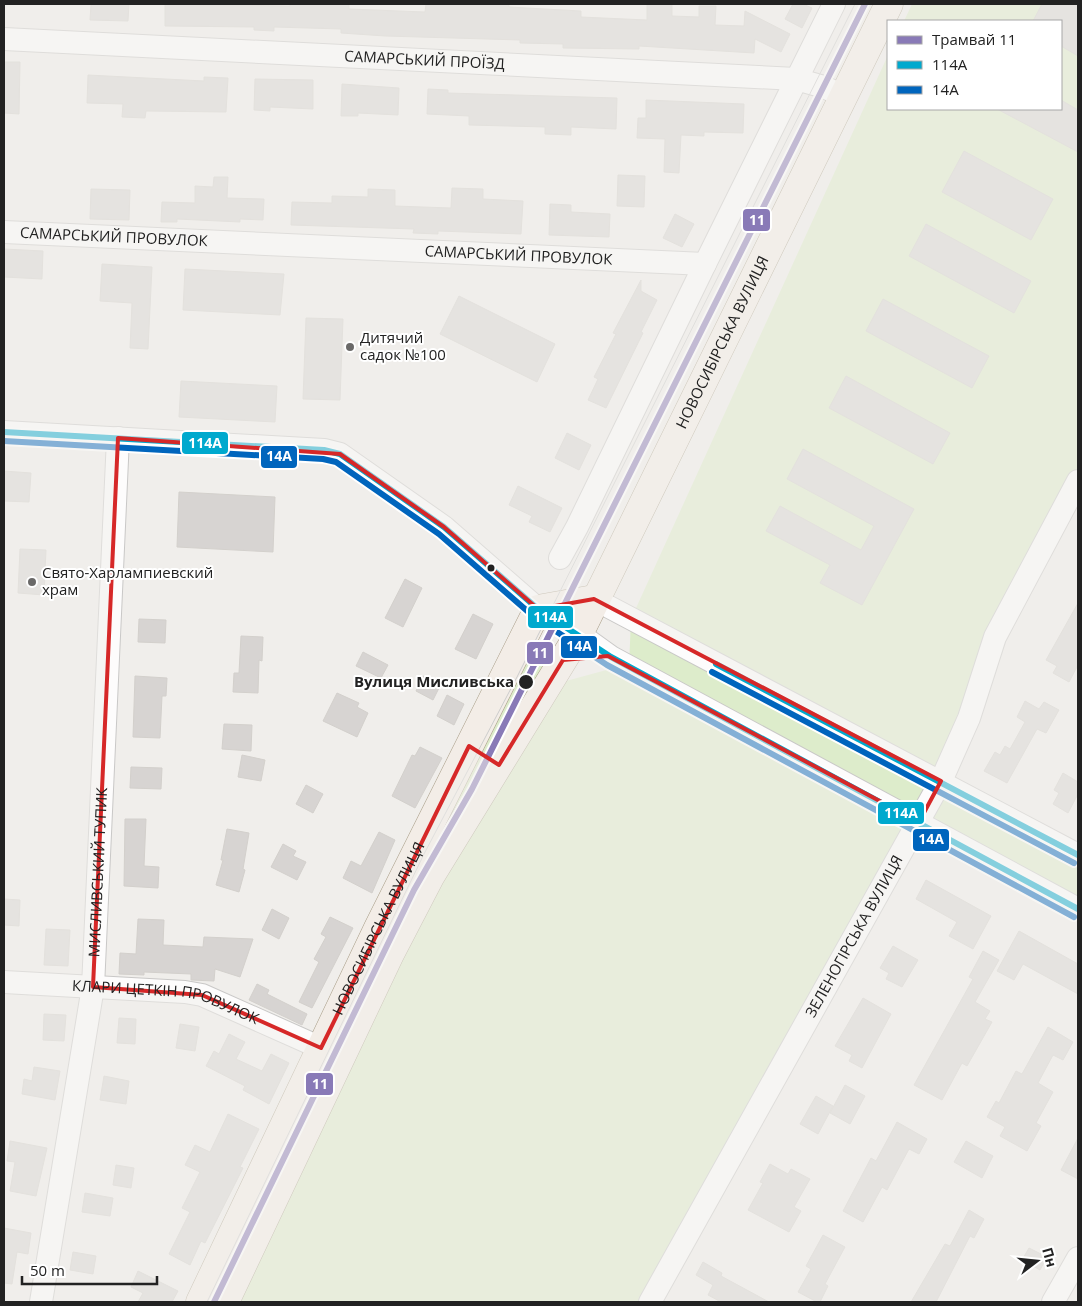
<svg xmlns="http://www.w3.org/2000/svg" width="1082" height="1306" font-family="'Open Sans',sans-serif">
  <style>
    .grass { fill: #ddeccb }
    .building { fill: #d7d4d2; stroke: #d3d0cc }
    .lines { fill: none; stroke-linecap: round; stroke-linejoin: round }
    .minor-casing { stroke: #c9c8c7; stroke-width: 24 }
    .major-casing { stroke: #a79c86; stroke-width: 29 }
    .minor { stroke: #fdfcfc; stroke-width: 22 }
    .major { stroke: #f3ede7; stroke-width: 28 }
    .tram { stroke: #ccc; stroke-width: 1 }
    .bus-1-casing { stroke: #fff; stroke-width: 10 }
    .bus-2-casing { stroke: #fff; stroke-width: 10 }
    .bus-1 { stroke: #00a9ce; stroke-width: 6 }
    .bus-2 { stroke: #0065bd; stroke-width: 6 }
    .tram-1-casing { stroke: #fff; stroke-width: 10 }
    .tram-1 { stroke: #897ab7; stroke-width: 6 }
    .marked { fill: none; stroke: #d62828; stroke-width: 4; stroke-linejoin: round }
    .poi-dot { fill: #6a6968; stroke: #fff; stroke-width: 2 }
    .bus-dot { fill: #222; stroke: #fff; stroke-width: 2 }
    .labels { text-anchor: middle; stroke-width: 4; stroke-linejoin: round; paint-order: stroke }
    .street-label { font-size: 15px; fill: #222; stroke: #fff }
    .poi-label { font-size: 15px; fill: #222; stroke: #fff; text-anchor: start }
    .stop-label { font-size: 15px; font-weight: bold; fill: #222; stroke: #fff; text-anchor: end }
    .line-badge { stroke: #fff; stroke-width: 2 }
    .badge-label { font-size: 14px; text-anchor: middle; font-weight: bold; fill: #fff }
  </style>
  <rect width="100%" height="100%" fill="#f0eeeb"/>
  <path class="grass" d="M912,4H1078V481L941,781L1078,855V909L919,822L650,1302H200L512,646L566,681L610,669L629,667L631,619L888,55V109H1061V21H904Z"/>
  <path class="building" d="M91,4H129L128,21L90,20Z
    M165,4L290,6V4H349V9L425,12L426,4H509V7L581,11V17L647,20V4H672V16L699,17V6H716L715,25L744,26L745,11L790,34L781,52L755,39L754,53L639,46V49L563,48V44L520,43V40L385,36L341,33V29L274,27V31L254,30V27L165,26Z
    M793,4H803L812,8L802,28L785,19Z
    M1042,4H1078V56L1061,46V21H1033Z
    M4,62H20L19,114L4,113Z
    M88,75L204,81V77L228,78L226,112L146,111L145,118L122,117L123,104L87,103Z
    M255,79L313,80V109L270,107V111L254,110Z
    M342,84L399,88L398,115L358,113V116H341Z
    M428,89L448,90V93L617,98L616,129L571,127V135L545,134V127L469,125V116L427,114Z
    M646,100L744,104L743,133L704,132V136L681,135L679,173L664,172L665,139L637,138L638,118H646Z
    M1061,100L1078,110V152L997,109H1061Z
    M964,151L1053,199L1031,240L942,192Z
    M618,175L645,176L644,207L617,206Z
    M214,177H228L227,198L264,199L263,220L240,219V222L177,219V222H161L162,202L195,203V186L213,187Z
    M452,188L483,189V199L523,201L521,234L438,231V234L413,233L414,229L291,225L292,202L332,203V196L368,197V189L395,190V206L451,208Z
    M91,189L130,190L129,220L90,219Z
    M550,204L571,205V212L610,214L609,237L549,235Z
    M675,214L694,224L682,247L663,238Z
    M926,224L1031,281L1014,313L909,256Z
    M4,249L43,251L42,279L4,277Z
    M102,264L152,267L148,349L130,348L132,303L100,301Z
    M185,269L284,274L280,315L183,310Z
    M641,280V291L657,300L641,332L643,333L606,408L588,400L598,379L594,377L616,334L613,333Z
    M459,296L555,344L537,382L440,334Z
    M883,299L989,356L972,388L866,331Z
    M306,318L343,319L340,400L303,399Z
    M846,376L950,433L933,464L829,408Z
    M181,381L277,386L275,422L179,417Z
    M567,433L591,445L579,470L555,458Z
    M803,449L914,509L862,605L820,583L830,565L766,531L780,506L861,550L874,526L787,479Z
    M4,471L31,473L29,502L4,501Z
    M518,486L562,508L550,532L529,522L532,516L509,505Z
    M179,492L275,497L273,552L177,547Z
    M20,549L46,550L44,595L18,593Z
    M405,579L422,588L403,627L385,618Z
    M1078,603V665L1069,682L1053,673L1057,666L1046,660Z
    M473,614L493,624L476,659L455,649Z
    M139,619L166,620L165,643L138,642Z
    M241,636L263,637L262,661L259,660L258,693L233,692L234,673H239Z
    M363,652L388,665L381,678L356,666Z
    M135,676L167,678L166,696H162L160,738L133,737Z
    M423,676L441,684L433,700L416,691Z
    M337,693L359,703L357,707L368,713L357,737L323,721Z
    M447,695L464,704L454,725L437,716Z
    M1025,701L1039,709L1044,702L1059,710L1046,733L1037,729L1007,783L984,771L995,752L1000,755L1005,746L1010,749L1025,722L1017,717Z
    M224,724L252,725L251,751L222,749Z
    M420,747L442,758L415,808L392,796L412,755L415,756Z
    M242,755L265,760L261,781L238,777Z
    M131,767L162,768L161,789L130,788Z
    M1063,773L1078,782V794L1068,813L1053,804L1059,793L1054,790Z
    M306,785L323,794L313,813L296,804Z
    M125,819H146L144,866L159,867L158,888L124,886Z
    M227,829L249,833L243,869L245,870L239,892L216,885L223,860H221Z
    M379,832L395,840L372,893L343,878L351,861L361,866Z
    M283,844L296,851L293,856L306,862L297,880L271,867Z
    M926,880L991,916L973,949L949,936L957,922L916,899Z
    M4,899L20,900L19,926L4,925Z
    M272,909L289,918L279,939L262,930Z
    M330,917L353,928L312,1008L299,1002L319,962L314,959L326,937L321,934Z
    M138,919L164,920L163,945L203,947L204,937L253,939L240,977L215,969L214,981L191,980V974L144,972V975L119,974L120,953L136,954Z
    M46,929L70,930L68,966L44,965Z
    M1019,931L1078,964V994L1023,964L1014,980L997,971Z
    M893,946L918,960L902,987L886,979L889,973L880,968Z
    M983,951L999,960L975,1002L990,1011L985,1019L992,1022L967,1066L962,1063L942,1100L914,1085L973,979L969,977Z
    M257,984L269,990L267,994L307,1014L302,1025L249,1000Z
    M863,998L891,1014L862,1068L849,1061L852,1055L835,1046Z
    M44,1014L66,1015L64,1041L43,1040Z
    M119,1018L136,1019L135,1044L117,1043Z
    M180,1024L199,1027L195,1051L176,1048Z
    M1048,1027L1073,1042L1063,1060L1053,1055L1038,1083L1053,1092L1036,1123L1041,1126L1027,1151L1000,1136L1005,1127L987,1117L996,1101L999,1103L1016,1071L1022,1074Z
    M229,1034L245,1042L236,1059L262,1071L271,1054L289,1063L269,1104L243,1090L245,1086L206,1066L214,1051L219,1054Z
    M34,1067L60,1071L55,1100L22,1094L24,1079L32,1081Z
    M104,1076L129,1081L126,1104L100,1100Z
    M845,1085L865,1096L850,1124L830,1113Z
    M816,1096L833,1106L818,1134L800,1124Z
    M228,1114L259,1129L240,1167L243,1168L205,1243L201,1241L190,1265L169,1254L190,1212L182,1208L200,1172L185,1165L195,1145L210,1152Z
    M897,1122L927,1139L919,1154L909,1149L887,1190L882,1187L863,1222L843,1211L871,1158L876,1161Z
    M1078,1138V1179L1061,1170Z
    M10,1141L47,1148L36,1196L10,1191L15,1162L7,1161Z
    M966,1141L993,1156L982,1178L954,1162Z
    M770,1164L788,1174L791,1169L810,1179L794,1207L801,1211L789,1232L748,1210L763,1183L760,1182Z
    M116,1165L134,1168L131,1188L113,1185Z
    M85,1193L113,1198L110,1216L82,1212Z
    M969,1210L984,1219L974,1238L970,1236L936,1302H911L945,1244L950,1246Z
    M4,1228L31,1233L28,1254L17,1252L12,1284L4,1283Z
    M823,1235L845,1247L825,1284L828,1286L820,1302H817L798,1292L811,1269L806,1266Z
    M1029,1248L1047,1257L1040,1270L1022,1260Z
    M73,1252L96,1256L93,1274L70,1270Z
    M703,1262L722,1273L721,1276L769,1302H721L708,1295L713,1285L696,1275Z
    M138,1271L178,1291L172,1302H138L143,1293L131,1287Z"/>
  <g class="lines">
    <g class="minor-casing">
      <g id="minor">
        <path id="s1" d="M4,39L796,79L824,87L843,96"/>
        <path id="s2" d="M4,232L705,264L577,527L560,558"/>
        <path d="M705,264L834,4"/>
        <path d="M4,432L324,450L340,454L444,527L538,609L579,634L611,657L1078,909"/>
        <path d="M594,599L1078,855"/>
        <path id="s3" d="M4,982L185,992L202,995L321,1048"/>
        <path id="s4" d="M41,1302L93,987L118,438"/>
        <path id="s5" d="M650,1302L941,781L969,718L995,637L1078,481"/>
        <path d="M1053,1302L1078,1258"/>
      </g>
    </g>
    <g class="major-casing">
      <g id="major">
        <path id="s6" d="M200,1302L378,928L538,609L594,599"/>
        <path id="s7" d="M225,1302L390,954L430,877L579,634L889,4"/>
      </g>
    </g>
    <use href="#minor" class="minor"/>
    <use href="#major" class="major"/>
    <path class="tram" d="M207,1302L424,854L517,677L855,4"/>
    <g class="bus-1-casing">
      <path id="bus-1" d="M4,432L324,450L340,454L444,527L538,609L611,657L1078,909
        M716,664L1078,855"/>
    </g>
    <g class="bus-2-casing">
      <path id="bus-2" d="M4,441L323,459L336,462L439,534L533,616L607,665L1074,917
        M712,672L1074,863"/>
    </g>
    <use href="#bus-1" class="bus-1"/>
    <use href="#bus-2" class="bus-2"/>
    <g class="tram-1-casing">
      <path id="tram-1" d="M214,1302L414,890L472,789L865,4"/>
    </g>
    <use href="#tram-1" class="tram-1"/>
  </g>
  <path d="M0 0H1082V1306H0ZM118,438L340,454L444,527L538,609L594,599L941,781L919,822L608,656L563,660L499,765L469,746L321,1048L202,995L93,987Z" fill="#f0eeeb" fill-opacity=".55" fill-rule="evenodd"/>
  <path class="marked" d="M118,438L340,454L444,527L538,609L594,599L941,781L919,822L608,656L563,660L499,765L469,746L321,1048L202,995L93,987Z"/>
  <g class="poi-dot">
    <circle cx="350" cy="347" r="5"/>
    <circle cx="32" cy="582" r="5"/>
  </g>
  <g class="bus-dot">
    <circle cx="491" cy="568" r="4.5"/>
    <circle cx="526" cy="682" r="8"/>
  </g>
  <g class="labels">
    <g class="street-label">
      <text dy="5" stroke="none"><textPath href="#s1" startOffset="421">САМАРСЬКИЙ ПРОЇЗД</textPath></text>
      <text dy="5" stroke="none"><textPath href="#s2" startOffset="110">САМАРСЬКИЙ ПРОВУЛОК</textPath></text>
      <text dy="5" stroke="none"><textPath href="#s2" startOffset="515">САМАРСЬКИЙ ПРОВУЛОК</textPath></text>
      <text dy="5" stroke="none"><textPath href="#s7" startOffset="1082">НОВОСИБІРСЬКА ВУЛИЦЯ</textPath></text>
      <text dy="5" stroke="none"><textPath href="#s4" startOffset="434">МИСЛИВСЬКИЙ ТУПИК</textPath></text>
      <text dy="5" stroke="none"><textPath href="#s6" startOffset="414">НОВОСИБІРСЬКА ВУЛИЦЯ</textPath></text>
      <text dy="5" stroke="none"><textPath href="#s5" startOffset="419">ЗЕЛЕНОГІРСЬКА ВУЛИЦЯ</textPath></text>
      <text dy="5" stroke="none"><textPath href="#s3" startOffset="164">КЛАРИ ЦЕТКІН ПРОВУЛОК</textPath></text>
    </g>
    <g class="poi-label">
      <text x="360" y="343">Дитячий<tspan x="360" dy="17">садок №100</tspan></text>
      <text x="42" y="578">Свято-Харлампиевский<tspan x="42" dy="17">храм</tspan></text>
    </g>
    <g class="stop-label">
      <text x="514" y="687">Вулиця Мисливська</text>
    </g>
  </g>
  <g class="line-badge">
    <rect x="742" y="208" width="29" height="24" rx="5" fill="#897ab7"/>
    <rect x="181" y="431" width="48" height="24" rx="5" fill="#00a9ce"/>
    <rect x="260" y="445" width="38" height="24" rx="5" fill="#0065bd"/>
    <rect x="527" y="605" width="47" height="24" rx="5" fill="#00a9ce"/>
    <rect x="560" y="635" width="38" height="24" rx="5" fill="#0065bd"/>
    <rect x="526" y="641" width="28" height="24" rx="5" fill="#897ab7"/>
    <rect x="877" y="801" width="48" height="24" rx="5" fill="#00a9ce"/>
    <rect x="912" y="828" width="38" height="24" rx="5" fill="#0065bd"/>
    <rect x="305" y="1072" width="29" height="24" rx="5" fill="#897ab7"/>
  </g>
  <g class="badge-label">
    <text x="757" y="225">11</text>
    <text x="205" y="448">114А</text>
    <text x="279" y="461">14А</text>
    <text x="550" y="622">114А</text>
    <text x="579" y="651">14А</text>
    <text x="540" y="658">11</text>
    <text x="901" y="818">114А</text>
    <text x="931" y="844">14А</text>
    <text x="320" y="1089">11</text>
  </g>
  <rect width="1082" height="1306" fill="none" stroke="#222222" stroke-width="10"/>
  <rect x="887" y="20" width="175" height="90" fill="#ffffff" stroke="#a7a7a7"/>
  <rect x="897" y="36" width="25" height="8" fill="#897ab7" stroke="#a7a7a7"/>
  <text x="932" y="45" font-size="15" fill="#222222">Трамвай 11</text>
  <rect x="897" y="61" width="25" height="8" fill="#00a9ce" stroke="#a7a7a7"/>
  <text x="932" y="70" font-size="15" fill="#222222">114А</text>
  <rect x="897" y="86" width="25" height="8" fill="#0065bd" stroke="#a7a7a7"/>
  <text x="932" y="95" font-size="15" fill="#222222">14А</text>
  <g transform="translate(1037 1261) rotate(74)" stroke="#ffffff" stroke-width="4" paint-order="stroke">
  <path d="M0-4L9 19L0 12L-9 19Z" fill="#222222"/>
  <text y="-8" font-size="14" font-weight="bold" text-anchor="middle" fill="#222222">Пн</text>
  </g>
  <path d="M22 1276v8h135v-8" fill="none" stroke="#222222" stroke-width="2.5"/>
  <text x="30" y="1276" font-size="15" fill="#222222" stroke="#ffffff" stroke-width="4" paint-order="stroke">50 m</text>
</svg>
